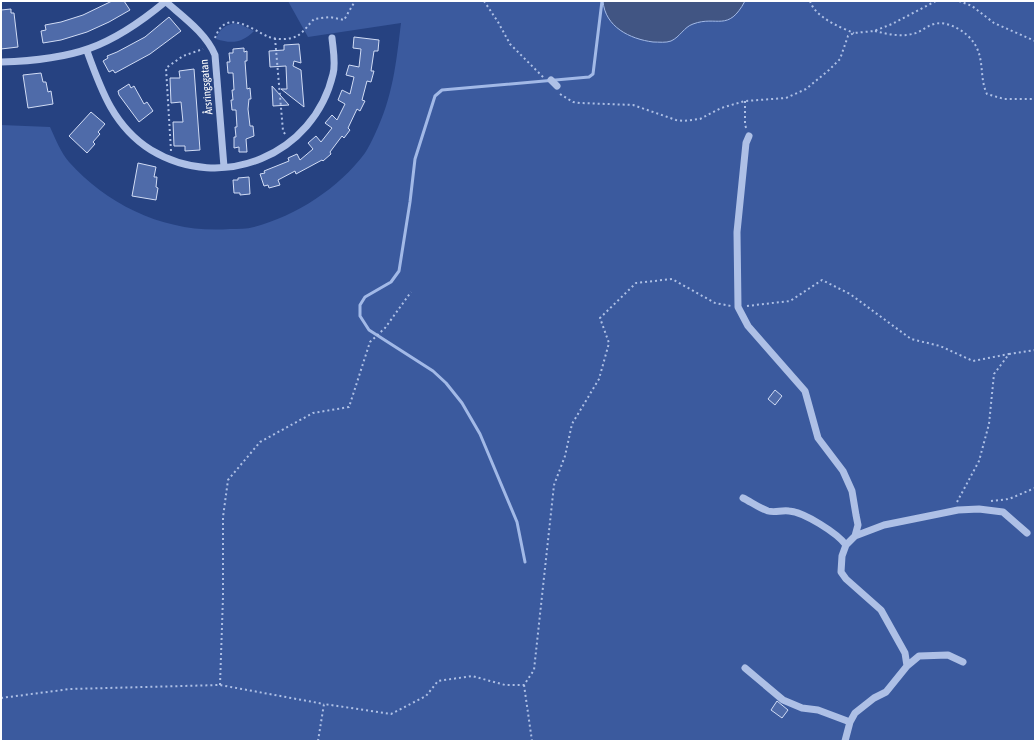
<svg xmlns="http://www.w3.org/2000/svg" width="1036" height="742" font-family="'Asap Condensed',sans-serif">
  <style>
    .green { fill: #3b5a9e }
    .water { fill: #415583; stroke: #a2b9e7 }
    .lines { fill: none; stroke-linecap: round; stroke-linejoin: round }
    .stream { stroke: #a2b9e7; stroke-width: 3 }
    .building { fill: #4f6ba9; stroke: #d1dcf5 }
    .path { stroke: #aec0e6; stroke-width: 2; stroke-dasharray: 2 3; stroke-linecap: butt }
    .minor { stroke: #aec0e6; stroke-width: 7 }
    .labels { text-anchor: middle; stroke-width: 3.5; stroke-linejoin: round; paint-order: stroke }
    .street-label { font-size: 11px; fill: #fff; stroke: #264281 }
  </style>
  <rect width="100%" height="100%" fill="#264281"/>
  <path class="green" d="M288,1H1035V741H1V125L50,127C55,138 61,153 69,162C109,207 169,234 230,229C238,229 247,229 254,227C296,216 339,188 365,153C369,147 372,140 375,134C393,96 396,64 401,23L308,37Z
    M237,23L254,31C242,43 232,44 216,39C219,29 226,24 237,23Z"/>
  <path class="water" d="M603,1H745C728,33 717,15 693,24C684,27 680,37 671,41C666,43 659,42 653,42C630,39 605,27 603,1Z"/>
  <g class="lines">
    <path class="stream" d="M525,562L517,522L480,434L462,403L446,383L433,371L369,330L360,316V305L365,297L391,282L399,271L410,202L415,159L435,96L442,90L589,77L593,74L602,1"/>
  </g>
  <path class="building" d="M112,1H124L130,10L109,22L87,32L61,40L43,43L41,31L46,30L45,25L61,22L83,15Z
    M11,9V13H14L18,47L1,49V10Z
    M169,17L181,31L150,54L115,73L113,70L109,72L103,61L108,58L107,56L117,52L145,37Z
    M354,37L379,40L378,51H374L371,71H374L371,82L367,81L362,100L365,101L360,111L357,109L348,128L350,130L344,138L342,136L330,152L331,154L323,161L322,160L296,174L295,171L278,180L280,185L269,188L268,185L264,186L260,174L265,173L264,171L289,161L288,158L297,154L300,160L313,149L308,143L316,136L321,142L332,128L325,123L332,115L337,120L345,104L338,100L342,90L350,94L354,77L346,75L349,65L359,67L361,49L353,48Z
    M299,44L301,63L294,61L293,66L301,70L304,107L281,89H287L286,66L270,67L269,51L284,50V45Z
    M244,48V52L247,51V61H245L247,89L250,88L251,99H249L248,109L250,126H253L254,136L246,139L247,152H239V147L234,148V137H236L235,127H237L236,110H232L231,100H233L232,90H234L233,73H228L227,62H230L229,53H233V49Z
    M194,69L200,150L185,151V146H174L173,122H183L181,102L171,103L170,78H180L179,71Z
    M41,73L43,82H46L48,92L51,91L53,104L28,108L23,75Z
    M129,84L131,88L134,86L144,104L147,102L153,111L139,122L119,95L118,91Z
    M272,86L289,105L273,106Z
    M91,112L105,124L98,132L100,134L93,142L95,144L87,153L69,136Z
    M138,163L156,167L154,177H157L156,187L158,188L156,200L132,196Z
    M249,177L250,194L240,195V193H234L233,180H238V178Z
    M775,390L782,396L775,405L768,399Z
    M777,701L788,710L782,718L771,710Z"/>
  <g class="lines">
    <path class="path" d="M484,1L498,22L510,44L544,78
      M810,1C815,17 839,27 854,33
      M959,1L972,6L994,23L1035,41
      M875,31C887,34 900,37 912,34C920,33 926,26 934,24C948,20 967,32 974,43C985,59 979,78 987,94L1004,99H1035
      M215,38C226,7 252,30 269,37C277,40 289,40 297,36C303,33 309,24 314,19L330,17L344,20L355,1
      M275,38L283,131L285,134
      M560,94L573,102L580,103L633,105L676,120L683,121L700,119L721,108L745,101L786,98L806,89L829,70L840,59L848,36L854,33L874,31L892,24L936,1
      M745,101V125L747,130
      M171,151L166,68L183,56L203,49
      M747,306L790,301L822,280L850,294L911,339L940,346L973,361L1009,354
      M991,501L1009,499L1035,488
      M957,502L979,461L989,424L994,374L1009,354L1035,350
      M220,685L223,597V517L228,480L260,442L313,413L349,407L370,342L385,328L411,292
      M524,685L532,741
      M1,698L70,689L220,685L324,704
      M318,741L324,704L391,714L426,696L438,681L472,676L505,685H524L534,670L554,485L565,456L572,424L599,379L609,343L600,318L636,283L672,279L715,303L731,306"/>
    <path class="minor" d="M165,1C183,17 206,33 215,55L224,167
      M87,51C101,90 114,127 151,150C222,193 314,155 333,74C336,63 333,49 332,38
      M1,62C73,60 110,48 166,1
      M551,80L557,86
      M749,136L746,143L737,232L738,307L748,326L805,391L818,438L843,471L852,491L856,515L858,525L855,536L846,545L842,556L841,572L846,579L881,610L905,653L907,666L886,692L874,698L855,713L850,722L845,741
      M743,498C751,502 759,508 768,511C775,513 781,510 789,511C804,512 837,533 846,545
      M855,536L884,525L958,510L979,509L1003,512L1027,533
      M907,666L919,656L948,655L963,662
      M745,668L783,700L802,708L818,710L850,722"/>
  </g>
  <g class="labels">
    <g class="street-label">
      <text transform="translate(206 87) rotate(-95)" y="4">Årsringsgatan</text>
    </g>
  </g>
  <rect width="1036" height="742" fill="none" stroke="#ffffff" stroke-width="4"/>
</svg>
